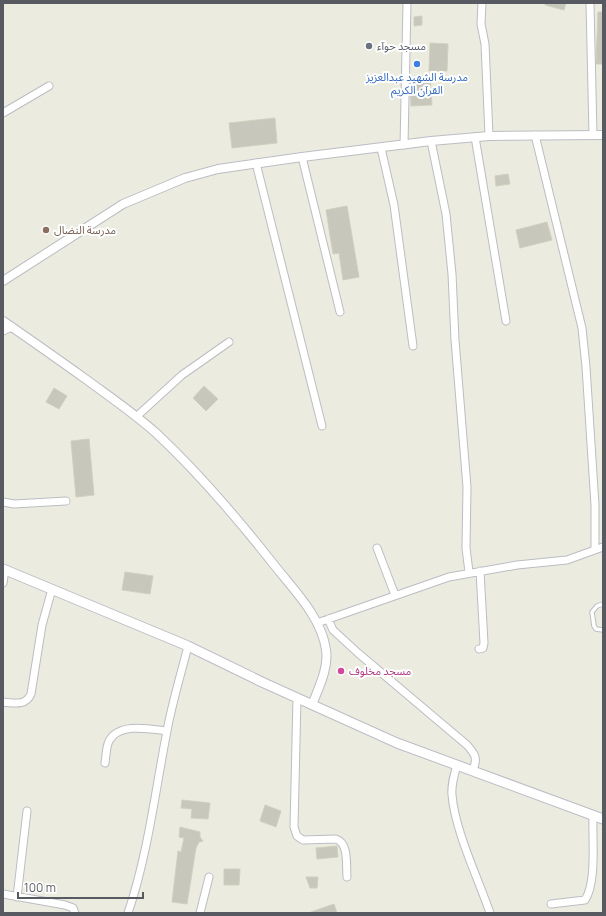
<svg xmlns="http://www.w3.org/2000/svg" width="606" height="916" font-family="Manrope,'Noto Sans Arabic',sans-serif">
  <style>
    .building { fill: #c7c7bc; stroke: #d0d0be }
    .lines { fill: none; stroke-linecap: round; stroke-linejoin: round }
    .service-casing { stroke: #bcbdc4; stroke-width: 5.5 }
    .minor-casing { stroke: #bcbdc4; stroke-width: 9 }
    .tertiary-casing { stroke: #bcbdc4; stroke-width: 10 }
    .secondary-casing { stroke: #bcbdc6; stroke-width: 11 }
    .service { stroke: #fff; stroke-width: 3.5 }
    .minor { stroke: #fff; stroke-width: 7 }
    .tertiary { stroke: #fff; stroke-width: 8 }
    .secondary { stroke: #fff; stroke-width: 9 }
    .worship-dot { fill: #6b7280; stroke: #fff; stroke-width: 1.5 }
    .shop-dot { fill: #3f7fe0; stroke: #fff; stroke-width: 1.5 }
    .education-dot { fill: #8d6e63; stroke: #fff; stroke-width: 1.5 }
    .hotel-dot { fill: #d1479c; stroke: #fff; stroke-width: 1.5 }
    .labels { text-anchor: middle; stroke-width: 4; stroke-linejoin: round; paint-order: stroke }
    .worship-label { font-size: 11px; fill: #5b616d; stroke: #fff; text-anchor: start }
    .shop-label { font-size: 11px; fill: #366cbe; stroke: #fff }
    .education-label { font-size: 11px; fill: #785e54; stroke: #fff; text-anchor: start }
    .hotel-label { font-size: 11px; fill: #b23c85; stroke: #fff; text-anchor: start }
  </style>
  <rect width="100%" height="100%" fill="#ebecdf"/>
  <path class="building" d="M545,3H566L564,10L545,5Z
    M598,12H603V64H596Z
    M422,16V25L414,26V17Z
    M430,43L448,44L447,71H429Z
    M430,75L432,105L411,106L410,77Z
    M275,118L277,143L232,148L229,123Z
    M508,174L510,184L496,186L495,176Z
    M347,206L359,277L343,280L339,253L333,254L326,210Z
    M547,222L552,240L520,248L516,230Z
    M204,386L218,399L206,411L193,398Z
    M54,388L67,396L59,409L46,402Z
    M89,439L94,495L76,497L71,441Z
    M125,572L153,576L150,594L122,590Z
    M182,800L210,803L208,819L191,818L192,809L181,808Z
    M265,805L281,811L276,827L260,821Z
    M180,827L200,832V837L203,841L199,842L196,848L187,904L172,902L178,851L181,852L184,838L179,837Z
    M337,846L338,857L317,859L316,848Z
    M224,869H240L239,885H224Z
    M306,877H318L317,888H310Z
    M334,904L337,913H312L311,912Z"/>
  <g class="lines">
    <g class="service-casing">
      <path id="service" d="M603,604L597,606L592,612L594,626L596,629L603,630"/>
    </g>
    <g class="minor-casing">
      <path id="minor" d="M482,3L481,24L485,44L489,136
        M590,3L593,135
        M3,113L49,86
        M535,135L582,328L586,367L595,505V548
        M475,137L506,321
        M431,141L446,214L452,274L455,340L467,487L466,548L469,572
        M404,145L407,3
        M381,148L394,205L413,346
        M302,157L340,312
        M256,163L322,426
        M3,331L12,327
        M136,417L182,375L229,342
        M3,502L14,504L66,501
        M377,548L395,595
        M3,583L5,570
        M328,619L333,630L358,653L467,745C475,754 478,758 473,770
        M317,623L449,577L517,565L567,560L603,547
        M479,649L483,648L484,643L480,571
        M297,698L294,827L297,836L303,840L336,839C349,843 346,865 347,877
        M3,702C14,703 26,706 31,694L42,625L52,589
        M105,763C106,757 106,747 109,741C119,722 150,729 167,731
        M457,765C454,775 451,785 452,795C455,831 478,878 490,913
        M3,894L65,905L73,908L75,913
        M17,897L27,811
        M551,904L585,900C597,882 592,838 593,816
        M128,913C148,854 155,792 167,731C172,703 181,674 188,646
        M200,913L209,877"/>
    </g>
    <g class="tertiary-casing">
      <path id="tertiary" d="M3,281L123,204L185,178L218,169L302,157L431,141L489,136L603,135
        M3,321C31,340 59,360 87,380C110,397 135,414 156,433C200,474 238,519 275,566C294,590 322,618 326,650C329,668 318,689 312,705"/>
    </g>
    <g class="secondary-casing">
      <path id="secondary" d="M3,569L188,646L264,683L397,743L603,819"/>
    </g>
    <use href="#service" class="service"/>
    <use href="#minor" class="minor"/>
    <use href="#tertiary" class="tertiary"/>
    <use href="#secondary" class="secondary"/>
  </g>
  <circle class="worship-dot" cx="369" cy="46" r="4"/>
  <circle class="shop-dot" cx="417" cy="64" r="4"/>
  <circle class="education-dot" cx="46" cy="230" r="4"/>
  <circle class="hotel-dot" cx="341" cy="671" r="4"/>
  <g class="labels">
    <g class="worship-label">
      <text x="377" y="50">مسجد حوآء</text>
    </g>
    <g class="shop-label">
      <text x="417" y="81">مدرسة الشهيد عبدالعزيز<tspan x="417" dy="13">القرآن الكريم</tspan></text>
    </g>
    <g class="education-label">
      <text x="54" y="234">مدرسة النضال</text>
    </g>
    <g class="hotel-label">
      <text x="349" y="675">مسجد مخلوف</text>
    </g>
  </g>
  <rect width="606" height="916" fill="none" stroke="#585a61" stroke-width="8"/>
  <path d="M18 892v6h125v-6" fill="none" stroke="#585a61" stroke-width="2"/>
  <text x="24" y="892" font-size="12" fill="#585a61" stroke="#ffffff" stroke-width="3" paint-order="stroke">100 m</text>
</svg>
